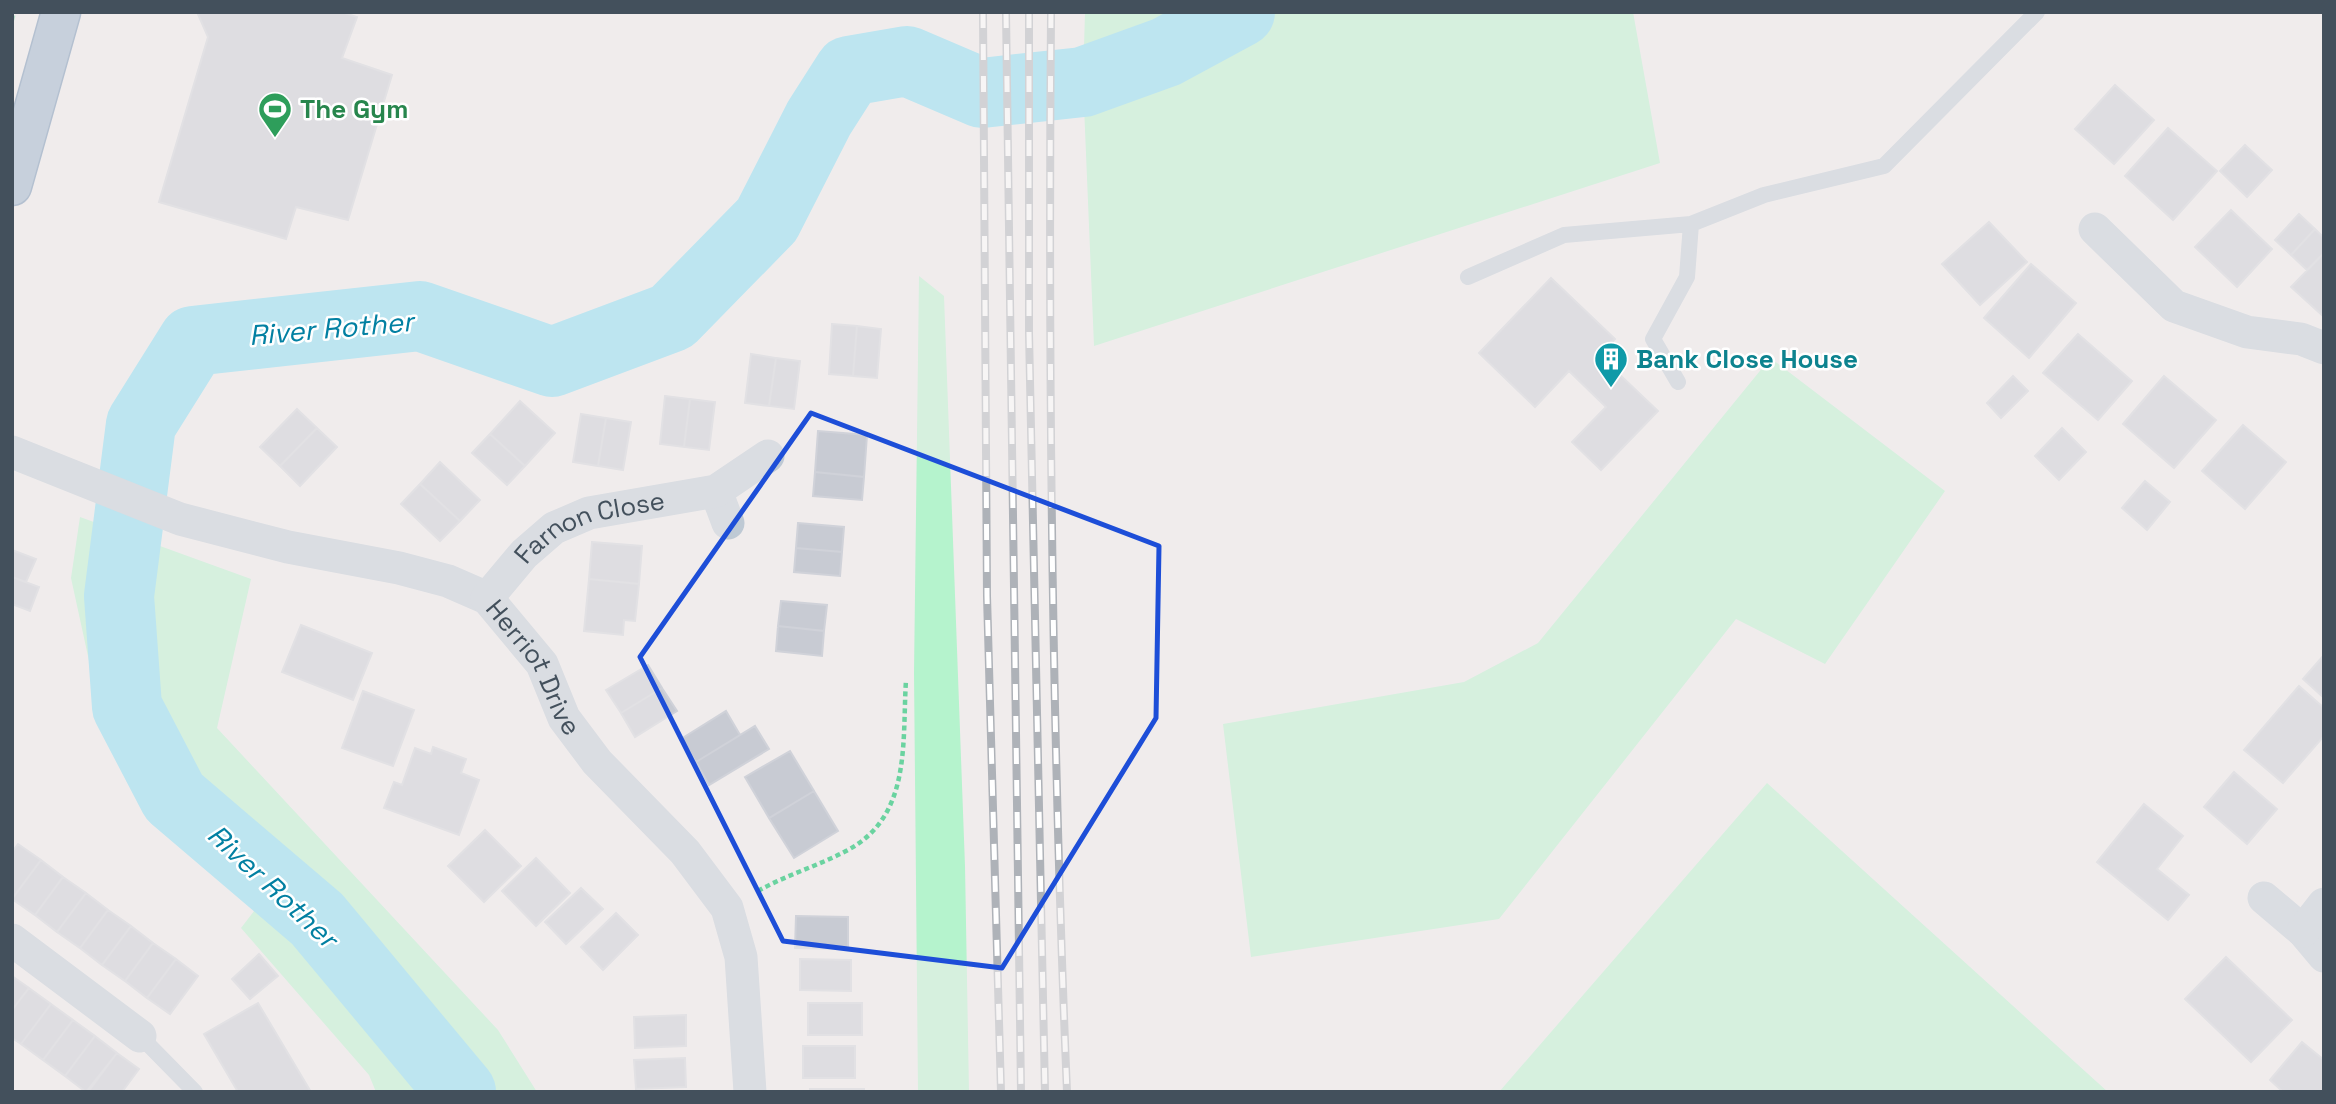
<svg xmlns="http://www.w3.org/2000/svg" width="2336" height="1104" font-family="'Space Grotesk',sans-serif">
  <style>
    .green { fill: #b5f3cd }
    .lines { fill: none; stroke-linecap: round; stroke-linejoin: round }
    .river { stroke: #7edbf4; stroke-width: 70 }
    .building { fill: #c8cbd3; stroke: #d0d2d9; stroke-width: 2 }
    .trunk-casing { stroke: #6a8aad; stroke-width: 41 }
    .path { stroke: #6ad3a0; stroke-width: 4.5; stroke-dasharray: 5 3.5; stroke-linecap: butt }
    .service { stroke: #bec9d4; stroke-width: 16 }
    .minor { stroke: #bec9d4; stroke-width: 33 }
    .trunk { stroke: #94aec8; stroke-width: 38 }
    .rail-casing { stroke: #aeb2b8; stroke-width: 8 }
    .rail { stroke: #fff; stroke-width: 5; stroke-dasharray: 16; stroke-linecap: butt }
    .marked { fill: none; stroke: #1d4ed8; stroke-width: 5; stroke-linejoin: round }
    .labels { text-anchor: middle; stroke-width: 5; stroke-linejoin: round; paint-order: stroke }
    .leisure-label { font-size: 26px; font-weight: bold; fill: #27864d; stroke: #fff; text-anchor: start }
    .culture-label { font-size: 26px; font-weight: bold; fill: #0d838f; stroke: #fff; text-anchor: start }
    .street-label { font-size: 26px; fill: #43505c; stroke: #fff }
    .water-label { font-size: 28px; font-style: italic; fill: #0280a2; stroke: #fff }
  </style>
  <rect width="100%" height="100%" fill="#f0ecec"/>
  <path class="green" d="M1085,12H1633L1660,163L1094,346L1083,82Z
    M919,276L944,296L965,866L969,1092H918L914,673Z
    M1773,360L1945,491L1825,664L1736,619L1499,919L1251,957L1223,724L1464,682L1538,643L1768,361Z
    M80,517L251,579L217,728L498,1030L537,1092H376L369,1075L241,928L261,902L148,801L101,716L71,578Z
    M1767,783L2108,1092H1499Z"/>
  <g class="lines">
    <path class="river" d="M461,1092L317,919L174,797L127,707L119,596L141,424L193,341L420,316L552,362L672,317L767,220L819,118L849,71L907,61L982,93L1083,82L1166,52L1240,12"/>
  </g>
  <path class="building" d="M197,12H342L357,17L342,58L392,75L348,220L296,207L286,239L159,202L208,37Z
    M2115,85L2154,120L2114,164L2075,129Z
    M2168,128L2217,171L2173,220L2125,176Z
    M2245,145L2272,170L2247,197L2220,171Z
    M2231,210L2272,249L2237,287L2195,247Z
    M2299,214L2315,229L2291,255L2275,240Z
    M1989,222L2027,262L1980,305L1942,264Z
    M2315,229L2324,238V253L2307,270L2291,255Z
    M2324,253V317L2291,287Z
    M2031,264L2076,303L2029,358L1984,318Z
    M1551,278L1615,339L1599,355L1658,411L1601,470L1572,442L1606,407L1569,371L1535,407L1479,353Z
    M832,324L857,326L853,376L829,374Z
    M857,326L881,329L877,378L853,376Z
    M2078,334L2132,381L2098,420L2043,373Z
    M751,354L776,358L769,406L745,403Z
    M776,358L800,361L794,409L769,406Z
    M2013,376L2028,391L2001,418L1987,403Z
    M2164,376L2216,420L2174,468L2123,424Z
    M665,396L690,399L684,447L660,444Z
    M690,399L715,402L709,450L684,447Z
    M520,401L555,433L525,466L490,434Z
    M297,409L317,428L280,466L260,447Z
    M581,414L606,418L598,466L573,462Z
    M606,418L631,422L623,470L598,466Z
    M2243,425L2286,462L2245,509L2202,471Z
    M317,428L337,447L300,486L280,466Z
    M2062,428L2086,452L2059,480L2035,456Z
    M818,431L867,435L864,477L815,472Z
    M490,434L525,466L507,485L472,453Z
    M440,462L480,500L460,521L420,484Z
    M815,472L864,477L862,500L813,496Z
    M2145,481L2170,502L2147,530L2122,508Z
    M420,484L460,521L440,541L401,504Z
    M798,523L844,527L842,552L796,548Z
    M592,542L642,546L639,584L589,579Z
    M796,548L842,552L840,576L794,572Z
    M12,550L36,559L26,582L12,577Z
    M12,577L39,587L30,611L12,604Z
    M589,579L639,584L635,621L624,620L623,635L584,631Z
    M781,601L827,605L824,631L778,626Z
    M301,625L372,653L353,700L282,672Z
    M778,626L824,631L822,656L776,651Z
    M2324,655V698L2303,679Z
    M648,665L662,688L621,713L606,690Z
    M2299,686L2324,708V736L2283,783L2244,750Z
    M662,688L677,711L635,737L621,713Z
    M363,691L414,710L393,766L342,748Z
    M726,711L740,735L696,762L681,739Z
    M755,726L769,749L709,785L696,762Z
    M433,747L466,759L461,773L479,780L459,835L384,808L394,782L402,785L415,748L431,754Z
    M790,751L814,791L769,818L745,777Z
    M2234,772L2277,809L2247,844L2204,807Z
    M814,791L838,831L794,858L769,818Z
    M2144,804L2183,836L2157,869L2189,895L2168,920L2097,862Z
    M485,830L521,866L484,902L448,866Z
    M18,844L41,860L12,899V852Z
    M536,858L570,893L536,926L502,891Z
    M41,860L63,877L35,915L12,899Z
    M63,877L86,893L57,932L35,915Z
    M581,888L603,909L566,944L545,922Z
    M86,893L108,910L80,948L57,932Z
    M108,910L131,926L102,965L80,948Z
    M616,913L638,935L603,970L581,947Z
    M796,916L848,917V949L795,948Z
    M131,926L153,943L125,981L102,965Z
    M153,943L176,959L147,998L125,981Z
    M259,954L278,976L250,999L232,979Z
    M2226,957L2292,1020L2251,1062L2185,999Z
    M176,959L198,976L170,1014L147,998Z
    M800,959L851,960V991L800,990Z
    M12,976L29,988L12,1010Z
    M29,988L51,1004L21,1044L12,1038V1010Z
    M258,1003L311,1092H238L204,1034Z
    M808,1003H862V1035H808Z
    M51,1004L73,1020L43,1060L21,1044Z
    M686,1015V1046L635,1048L634,1017Z
    M73,1020L95,1036L65,1076L43,1060Z
    M95,1036L117,1053L86,1092L65,1076Z
    M2302,1042L2324,1060V1092H2283L2270,1080Z
    M803,1046H855V1078H803Z
    M117,1053L139,1069L122,1092H88Z
    M685,1058L686,1087L636,1089L634,1060Z
    M810,1089H864V1092H810Z"/>
  <g class="lines">
    <g class="trunk-casing">
      <path id="trunk" d="M12,186L61,12"/>
    </g>
    <path class="path" d="M12,20L14,12
      M758,891C786,875 818,866 846,851C912,817 902,743 906,680"/>
    <path class="service" d="M1468,277L1564,235L1691,224L1764,195L1884,166L2037,12
      M1678,382L1653,339L1687,277L1691,224
      M140,1036L195,1092"/>
    <g class="minor">
      <path d="M2095,229L2174,306L2247,332L2301,339L2324,348"/>
      <path id="s1" d="M12,452L180,519L288,547L399,568L448,581L487,598L542,664L564,718L597,762L685,852L727,908L741,957L750,1092"/>
      <path d="M716,491L728,523"/>
      <path id="s2" d="M487,598L524,554L554,528L589,513L716,491L768,456"/>
      <path d="M2264,898L2303,931L2324,956"/>
      <path d="M2303,931L2324,904"/>
      <path d="M12,940L140,1036"/>
    </g>
    <use href="#trunk" class="trunk"/>
    <g class="rail-casing">
      <path id="rail" d="M983,12L987,596L1001,1092
        M1006,12L1021,1092
        M1029,12V333L1045,1092
        M1051,12C1048,372 1052,732 1067,1092"/>
    </g>
    <use href="#rail" class="rail"/>
  </g>
  <path d="M0 0H2336V1104H0ZM811,413L1159,546L1156,718L1002,968L783,941L640,657Z" fill="#f0ecec" fill-opacity=".55" fill-rule="evenodd"/>
  <path class="marked" d="M811,413L1159,546L1156,718L1002,968L783,941L640,657Z"/>
  <defs>
    <g id="stadium-pin" transform="scale(1.75)"><path d="M0 17L-7.5 6A9.5 9.5 0 1 1 7.5 6Z" fill="#2e9e5b" stroke="#fff"/><path d="M0-5a6.5 5 0 1 0 0 10a6.5 5 0 1 0 0-10ZM-3.5-1.8h7v3.6h-7Z" fill="#fff"/></g>
    <g id="building-pin" transform="scale(1.75)"><path d="M0 17L-7.5 6A9.5 9.5 0 1 1 7.5 6Z" fill="#0f9aa8" stroke="#fff"/><path d="M-4-6H4V6H1V3H-1V6H-4ZM-2.5-4.3h1.7v1.8h-1.7ZM.8-4.3h1.7v1.8H.8ZM-2.5-1h1.7V.8h-1.7ZM.8-1h1.7V.8H.8Z" fill="#fff"/></g>
  </defs>
  <g fill-rule="evenodd">
    <use href="#stadium-pin" x="275" y="109"/>
    <use href="#building-pin" x="1611" y="359"/>
  </g>
  <g class="labels">
    <g class="leisure-label">
      <text x="300" y="118">The Gym</text>
    </g>
    <g class="culture-label">
      <text x="1636" y="368">Bank Close House</text>
    </g>
    <g class="street-label">
      <text dy="9" stroke="none"><textPath href="#s2" startOffset="131">Farnon Close</textPath></text>
      <text dy="9" stroke="none"><textPath href="#s1" startOffset="583">Herriot Drive</textPath></text>
    </g>
    <g class="water-label">
      <text transform="translate(331 328) rotate(-5)" y="10">River Rother</text>
      <text transform="translate(273 886) rotate(43)" y="10">River Rother</text>
    </g>
  </g>
  <rect width="2336" height="1104" fill="none" stroke="#43505c" stroke-width="28"/>
</svg>
